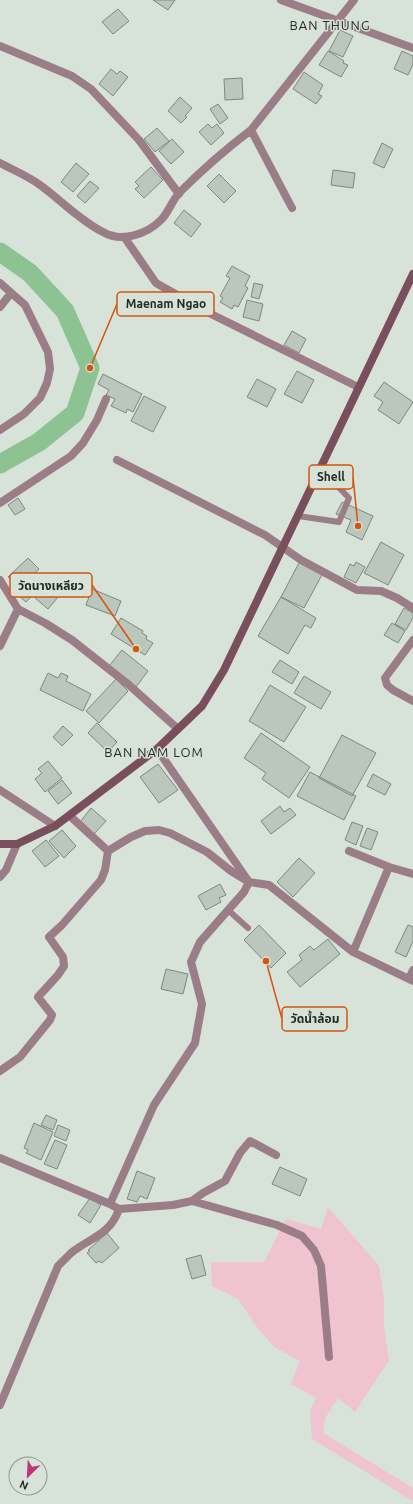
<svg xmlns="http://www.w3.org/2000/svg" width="413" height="1504" font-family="Ubuntu,'Noto Sans Thai',sans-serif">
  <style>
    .green { fill: #f0c3d1 }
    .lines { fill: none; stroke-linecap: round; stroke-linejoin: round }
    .river { stroke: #8dc293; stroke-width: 19 }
    .building { fill: #bbc6bc; stroke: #7e887f }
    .service { stroke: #9b7d87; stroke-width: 6 }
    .minor { stroke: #9b7d87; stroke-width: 8 }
    .secondary { stroke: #794f5d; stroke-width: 8 }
    .labels { text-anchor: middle; stroke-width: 3; stroke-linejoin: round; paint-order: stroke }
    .quarter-label { font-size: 13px; letter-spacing: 1px; fill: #262a27; stroke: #d7e2d8 }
    .leader { fill: none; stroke: #d5540f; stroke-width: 1.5 }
    .callout-dot { fill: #d5540f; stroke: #d7e2d8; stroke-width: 1.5 }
    .callout { fill: #d7e2d8; stroke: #d5540f; stroke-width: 1.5 }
    .callout-label { font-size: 12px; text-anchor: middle; font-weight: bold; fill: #262a27 }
  </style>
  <rect width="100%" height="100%" fill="#d7e2d8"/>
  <path class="green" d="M328,1207L379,1266L384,1298V1327L389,1360L355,1412L338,1398L325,1418L323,1433L413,1488V1501L312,1439L310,1411L316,1398L291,1384L300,1361L274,1347L256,1326L238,1299L212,1286L211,1262H264L286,1219L321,1229Z"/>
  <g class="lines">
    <path class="river" d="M0,252L30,273L65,311L90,368L75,413L39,442L0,464"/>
  </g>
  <path class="building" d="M153,0H175L168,10Z
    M118,9L129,21L113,34L102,22Z
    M340,30L353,36L343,57L329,51Z
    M328,51L344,61L343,63L348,65L341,77L319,65Z
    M402,51L413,56V64L408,75L394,69Z
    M111,69L117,74L120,71L128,77L113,96L99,84Z
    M304,72L323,85L318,94L322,96L316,104L293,89Z
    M242,78L243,99L225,100L224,79Z
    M180,97L192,108L185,116L187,117L181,123L168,111Z
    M218,104L228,118L220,124L210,109Z
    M208,124L212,128L217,124L224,133L211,145L199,132Z
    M157,128L169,141L155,152L144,139Z
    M172,139L184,152L171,164L159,151Z
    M382,143L393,149L384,168L373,163Z
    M76,163L89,174L73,192L61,182Z
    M151,167L163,180L144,198L135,189L139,186L135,182Z
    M333,170L355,173L353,188L331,185Z
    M219,174L236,191L224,203L207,186Z
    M90,181L99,188L85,203L77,196Z
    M184,210L201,224L191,237L174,223Z
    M232,266L250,276L245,286L248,288L238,307L234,305L232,309L220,302L223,298L220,296L230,278L226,276Z
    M254,283L263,285L259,299L251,297Z
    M247,300L263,304L259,321L243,317Z
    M292,331L306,339L299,353L284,345Z
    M297,371L314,380L302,403L284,394Z
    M103,374L142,394L133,412L127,409L126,413L111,406L115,399L106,395L109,390L98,384Z
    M257,379L276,389L267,407L247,397Z
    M384,382L413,402L399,424L378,410L383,402L374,396Z
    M144,396L166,407L153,432L131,421Z
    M18,498L25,509L15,515L8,505Z
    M342,502L373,516L362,540L346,532L351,520L336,514Z
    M381,542L404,555L388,585L364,573Z
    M28,558L39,569L19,588L8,577Z
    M300,561L323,573L304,608L281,597Z
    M356,562L365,567L356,583L344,577L350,564L354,566Z
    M33,575L43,585L26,602L16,593Z
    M49,579L63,591L48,609L34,597Z
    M92,589L121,601L115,616L86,605Z
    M281,597L316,618L311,628L305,625L288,654L258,636Z
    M404,608L413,613V618L406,630L395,624Z
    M121,618L143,631L142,633L147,636L146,639L153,643L145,655L111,634Z
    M392,623L405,631L398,643L384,635Z
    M122,650L148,671L136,687L109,666Z
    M280,660L299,672L292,684L272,672Z
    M48,673L58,678L61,673L68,676L66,681L91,694L83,711L40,690Z
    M304,676L331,692L321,709L294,693Z
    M116,679L128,691L99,723L86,711Z
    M270,685L306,707L284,742L249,721Z
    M97,723L117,742L108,752L88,733Z
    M63,726L73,735L62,746L53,737Z
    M261,733L310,767L289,798L262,779L266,773L244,758Z
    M342,735L376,753L352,796L319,778Z
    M48,761L62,778L45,792L35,779L42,773L38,769Z
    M158,764L178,790L159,803L140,777Z
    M310,772L356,796L344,820L297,796Z
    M373,774L391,784L385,795L367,786Z
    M62,780L72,793L58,804L48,791Z
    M280,806L284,812L290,808L296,815L271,834L261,821Z
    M91,808L106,821L94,834L80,822Z
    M352,822L363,826L356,845L345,840Z
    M367,828L378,832L371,850L360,846Z
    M62,830L76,846L64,858L49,841Z
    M46,840L59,856L45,867L32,851Z
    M299,858L315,873L293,897L277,882Z
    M220,884L226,895L219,898L221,902L206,910L198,896Z
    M259,925L286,953L271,968L244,940Z
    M408,925L413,927V941L406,957L395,952Z
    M328,939L340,954L300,987L287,972L302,960L299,955L310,946L314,950Z
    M166,969L188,974L183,994L161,989Z
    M46,1115L57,1120L53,1130L41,1125Z
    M34,1123L53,1132L41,1160L26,1153L28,1150L24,1148Z
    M58,1125L70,1130L66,1141L54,1136Z
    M55,1140L67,1145L57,1169L44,1164Z
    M280,1167L307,1179L300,1196L272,1184Z
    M137,1171L155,1178L147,1199L140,1196L137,1202L127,1199Z
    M90,1198L101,1205L90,1223L78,1215Z
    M107,1233L119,1248L102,1263L99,1261L96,1263L87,1253L90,1251L88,1250Z
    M201,1255L206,1275L192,1279L186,1259Z"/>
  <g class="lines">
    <path class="service" d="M298,516L339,522L349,498L320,468
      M228,910L248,928"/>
    <path class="minor" d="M281,0L413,48
      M0,46L72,76L91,89L139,140L179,194
      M251,130L292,208
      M0,163C13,170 28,176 40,185C61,200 79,220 103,232C122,243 147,234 161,220C169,212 172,200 180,192C202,170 226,149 251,130L354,0
      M125,238L156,283L207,312L358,387
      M0,283L25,305L48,352L50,369L47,383L40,398L24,414L0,430
      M0,307L11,293
      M117,460L265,535L301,560L357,590L381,591L397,598L413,608
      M0,503L71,456L83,443L97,420L106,399
      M0,580L18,609L45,623L72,640L129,685L178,729
      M413,640L385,678L387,685L393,690L413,701
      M0,646L18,609
      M157,749L249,882L269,885L353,952L413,981
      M0,790L55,826
      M70,816L108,851
      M349,851L389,867L413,874
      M0,877L6,870L17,844
      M353,952L389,867
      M409,979L413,970
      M0,1071L20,1057L50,1020L52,1015L38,997L58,975L64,966L63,957L49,937L62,925L101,880L105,870L108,851L131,837L145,831L159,830L170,833L207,852L231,871L249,882L244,892L200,942L191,962L202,1004L195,1043L154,1105L110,1204
      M0,1158L110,1204L119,1209C111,1234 90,1238 71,1253C67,1257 62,1262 58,1266L0,1405
      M192,1201L277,1225L302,1236L314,1250L321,1266L329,1357
      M119,1209L173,1205L192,1201L203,1193L225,1181L240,1153L250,1141L276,1155"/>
    <path class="secondary" d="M0,844H17L55,826L157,749L202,706L224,670L413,274"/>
  </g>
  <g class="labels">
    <g class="quarter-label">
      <text x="330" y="30">BAN THUNG</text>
      <text x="154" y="757">BAN NAM LOM</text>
    </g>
  </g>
  <path class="leader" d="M90 368L117 304M358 526L353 477M136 649L92 585M266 961L282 1019"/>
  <g class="callout-dot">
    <circle cx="90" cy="368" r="4"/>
    <circle cx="358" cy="526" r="4"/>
    <circle cx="136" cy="649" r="4"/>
    <circle cx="266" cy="961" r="4"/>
  </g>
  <g class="callout">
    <rect x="117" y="292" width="97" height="24" rx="4"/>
    <rect x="309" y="465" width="44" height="24" rx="4"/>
    <rect x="10" y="573" width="82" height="24" rx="4"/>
    <rect x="282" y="1007" width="65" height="24" rx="4"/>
  </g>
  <g class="callout-label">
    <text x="166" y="308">Maenam Ngao</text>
    <text x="331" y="481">Shell</text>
    <text x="51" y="590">วัดนางเหลียว</text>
    <text x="315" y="1023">วัดน้ำล้อม</text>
  </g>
  <g transform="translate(28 1476) rotate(204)"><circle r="19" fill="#d7e2d8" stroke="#909891"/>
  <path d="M0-3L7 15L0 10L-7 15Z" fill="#be3673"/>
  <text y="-6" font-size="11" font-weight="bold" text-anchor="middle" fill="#262a27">N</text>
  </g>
</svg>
